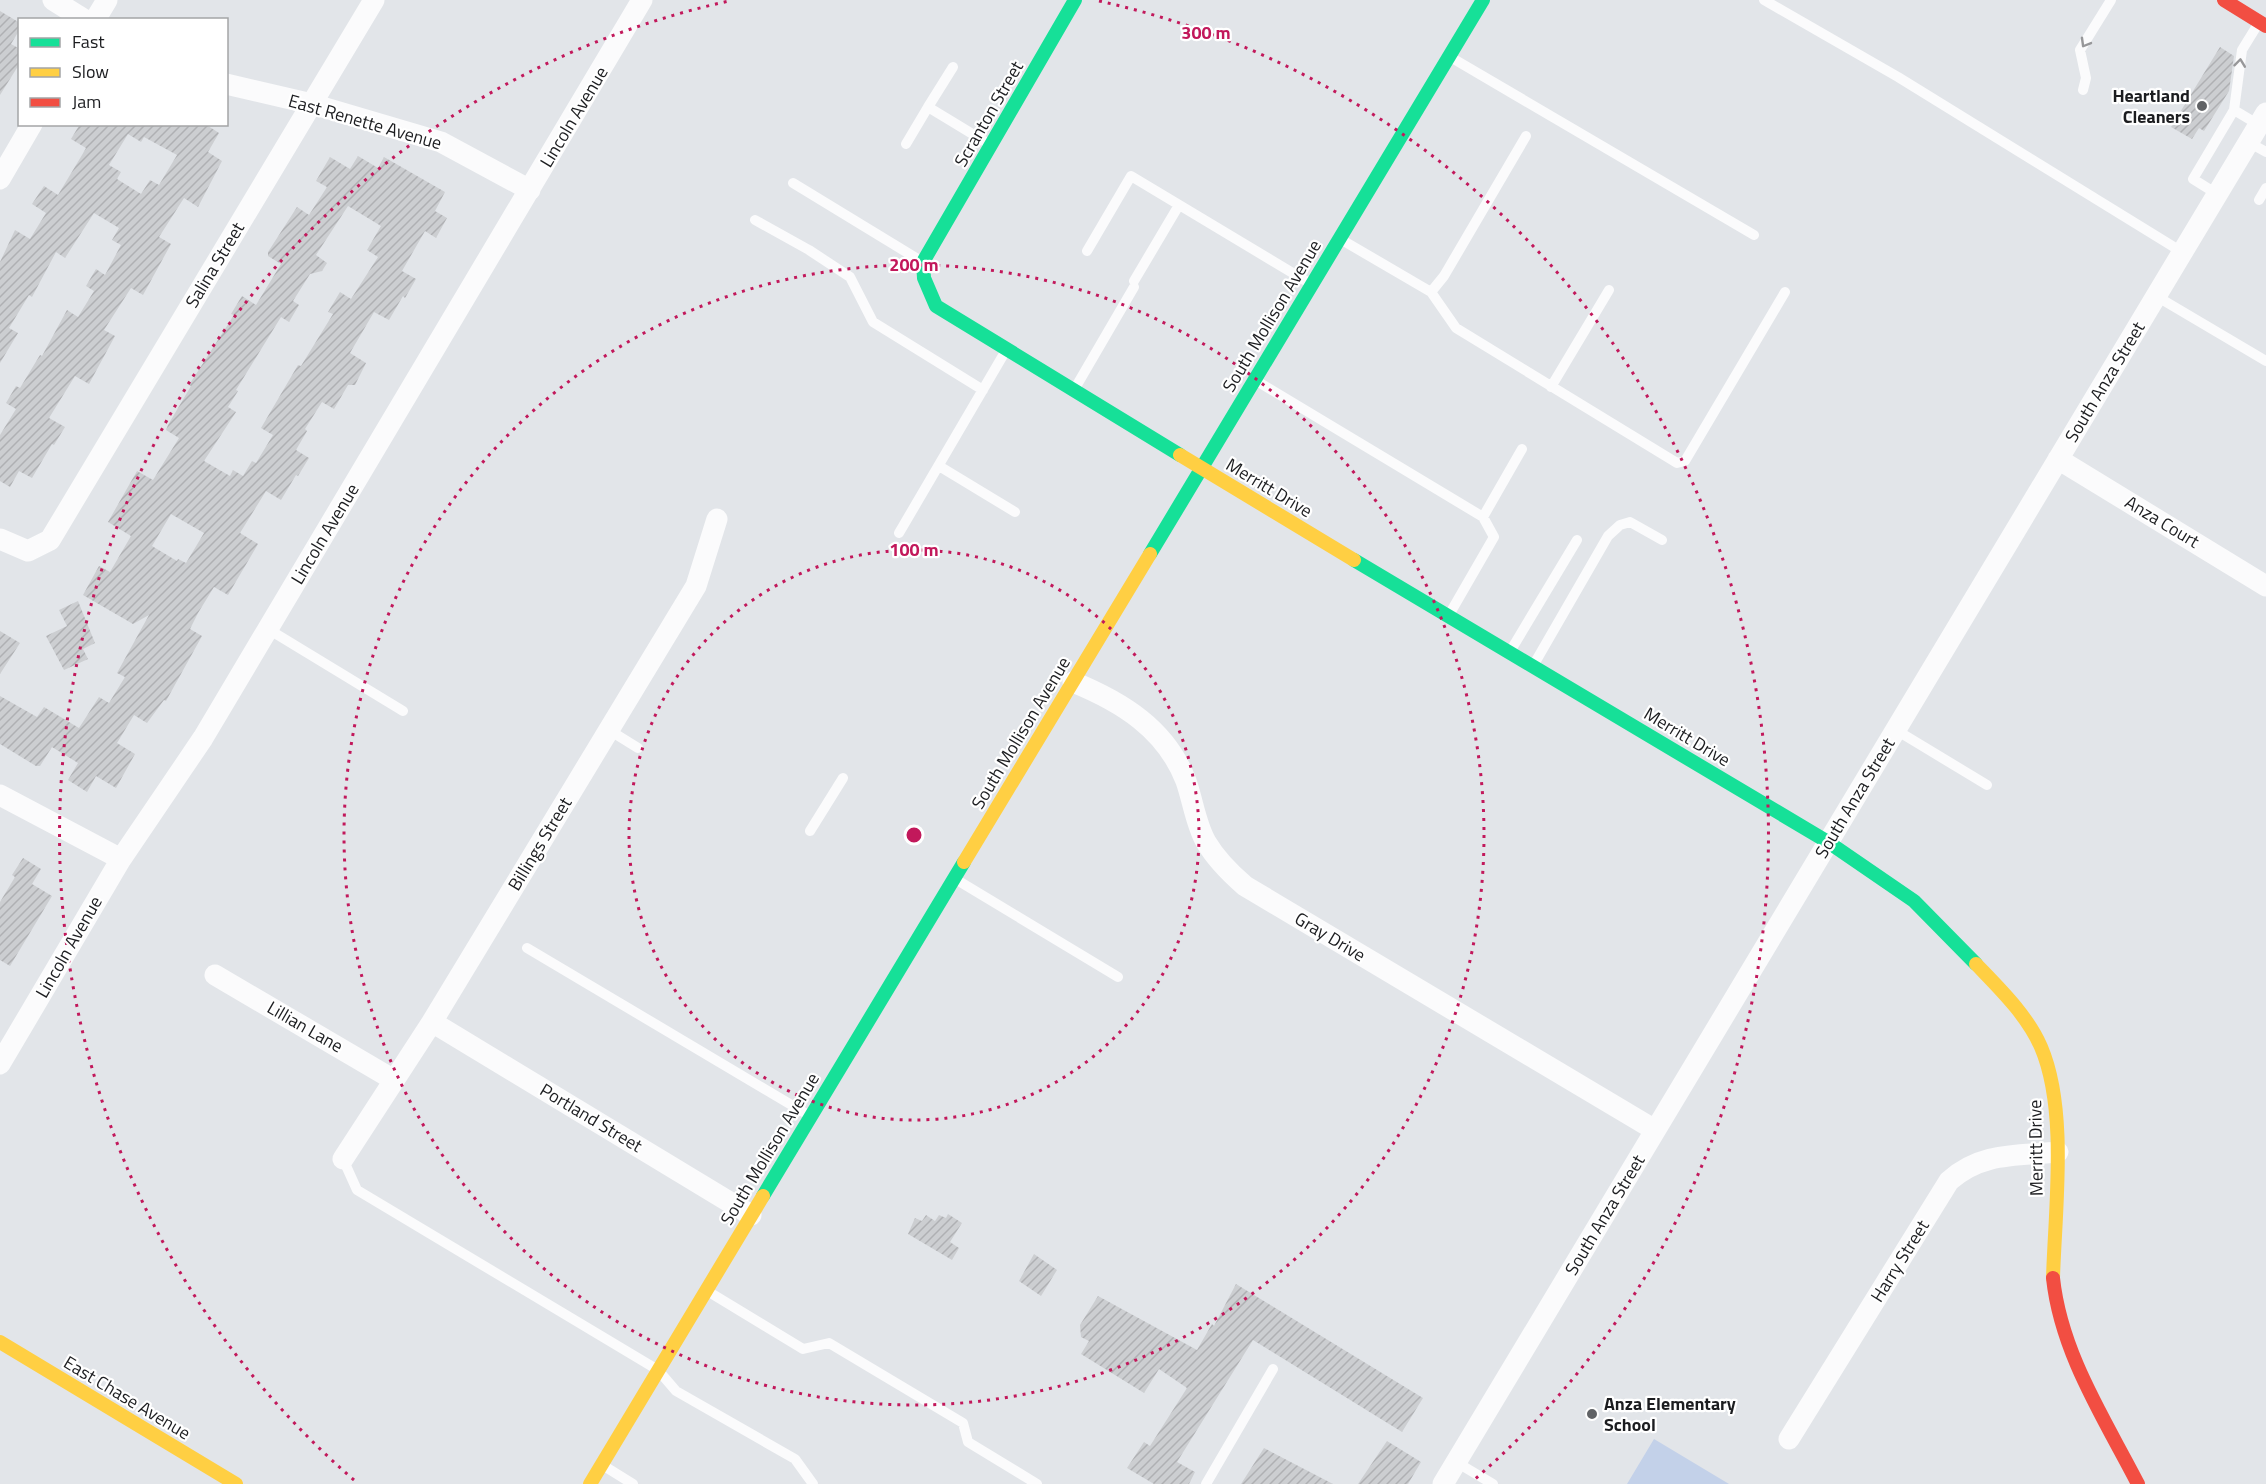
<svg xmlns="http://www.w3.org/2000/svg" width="2266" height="1484" font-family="'Titillium Web',sans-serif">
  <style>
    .pitch { fill: #c3d1e9 }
    .building { fill: url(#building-hatch); fill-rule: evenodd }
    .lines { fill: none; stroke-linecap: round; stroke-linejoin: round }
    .lane { stroke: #fbfbfc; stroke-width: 10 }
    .street { stroke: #fbfbfc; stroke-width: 21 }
    .fast { stroke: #16e098; stroke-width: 14 }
    .slow { stroke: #ffcf43; stroke-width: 14 }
    .jam { stroke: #f24e42; stroke-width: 14 }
    .oneway { stroke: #979799 }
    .ring { fill: none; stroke: #c2185b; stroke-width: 3; stroke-dasharray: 3 6 }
    .poi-dot { fill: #616366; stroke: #fff; stroke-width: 2 }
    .labels { text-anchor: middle; stroke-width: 4.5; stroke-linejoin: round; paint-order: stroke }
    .poi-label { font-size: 18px; font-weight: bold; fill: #1c1d20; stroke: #fff; text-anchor: end }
    .street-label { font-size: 18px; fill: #1c1d20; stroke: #fff }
    .centre { fill: #c2185b; stroke: #fff; stroke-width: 3 }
    .ring-label { font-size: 18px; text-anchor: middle; font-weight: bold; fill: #c2185b; stroke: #fff; stroke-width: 4.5; stroke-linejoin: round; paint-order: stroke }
  </style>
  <defs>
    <pattern id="building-hatch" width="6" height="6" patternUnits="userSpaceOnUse" patternTransform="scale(1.5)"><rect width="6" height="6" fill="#ccced1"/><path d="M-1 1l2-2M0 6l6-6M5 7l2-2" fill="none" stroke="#afb0b3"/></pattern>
  </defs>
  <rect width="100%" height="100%" fill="#e2e5e9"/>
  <path class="pitch" d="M1654,1439L1729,1484H1627Z"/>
  <path class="building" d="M0,11L20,23V29L11,44L20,49V63L0,95Z
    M2220,47L2234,56L2229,91L2204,131L2199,128L2192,139L2171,127Z
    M80,124H205L219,133L208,152L222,161L198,207L184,198L159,237L171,244L143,295L131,288L104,330L115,336L89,384L75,376L49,418L65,427L54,445L52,444L32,478L19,471L10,487L0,481V435L16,409L6,403L16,386L20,388L40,355L42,356L67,310L78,317L94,291L86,286L96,269L105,275L121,245L112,240L119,228L94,213L65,258L56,252L32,297L29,295L9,328L18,333L0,363V262L15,230L30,239L46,213L32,204L44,186L58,195L82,155L86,148L71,139ZM128,134L141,142L144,137L177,155L159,185L150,180L141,194L117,179L121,172L109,165Z
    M358,156L378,168L384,157L445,192L435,211L447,218L436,238L425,231L402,271L416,279L405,298L403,296L389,320L374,312L350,353L366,363L355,385H348L334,409L322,402L305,429L307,431L296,450L309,458L298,476L296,475L281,500L266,491L240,533L258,544L228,595L214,587L198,613L190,629L202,636L166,701L164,700L147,723L134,715L117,743L135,754L116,788L96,776L87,792L68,780L78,763L52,747L40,766H36L0,744V696L37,717L44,707L79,728L99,697L109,703L125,677L117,673L149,615L133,624L83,595L99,566L110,572L131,536L108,522L137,471L153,480L179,438L166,430L168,425L191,386L189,385L234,315L231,314L242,296L256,305L281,264L268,256V252L297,207L309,215L327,187L316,181L330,157L350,169ZM348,206L381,226L367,250L378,257L351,299L340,292L328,312L333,314L301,366L298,365L261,428L273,435L256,463L252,461L243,476L233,470L230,476L204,461L236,412L228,407L238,391L236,390L281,317L289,322L299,305L293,301L310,274L322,271L327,263L316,255ZM171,514L204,533L186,563L178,559L177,561L152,546Z
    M78,601L95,643L83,649L88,659L64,670L46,636L67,626L59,610Z
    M0,631L20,643L0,674Z
    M23,858L41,869L32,884L52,896L10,966L0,960V902L15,877L12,875Z
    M948,1214L962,1223L950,1242L959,1248L952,1260L908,1234L915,1218L922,1221L926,1215L935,1221L939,1215L946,1218Z
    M1034,1254L1057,1270L1041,1296L1019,1281Z
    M1236,1284L1423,1398L1402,1432L1253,1340L1177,1462L1195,1472L1189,1484H1154L1127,1468L1144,1442L1150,1446L1187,1388L1159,1369L1144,1393L1081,1354L1089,1341L1081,1337L1080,1325L1098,1296L1197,1350L1212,1324L1214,1326Z
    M1387,1441L1421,1462L1408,1484H1358Z
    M1264,1448L1333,1484H1241Z"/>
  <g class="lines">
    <path class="lane" d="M1764,0L1898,77L2182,252
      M1452,58L1754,235
      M2083,90L2086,78L2080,50L2111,0
      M928,107L953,67
      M2234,110L2259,125
      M2248,142L2266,152
      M906,144L928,107L989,144
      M793,183L921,261
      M2217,194L2193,179L2234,110L2242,50L2258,24
      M2259,200L2266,188
      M755,220L809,250L850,277L873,322L983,390
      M1342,240L1431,292L1456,328L1677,463L1685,461L1785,292
      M1087,251L1131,176L1311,284
      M1134,281L1179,205
      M1431,292L1444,276L1526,136
      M2156,296L2266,361
      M1255,380L1483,517L1522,449
      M1551,387L1609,290
      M1074,390L1134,287
      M939,466L1015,512
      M899,533L1005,352
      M1449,615L1494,537L1483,517
      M268,629L403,711
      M1511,650L1577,540
      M1533,666L1608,536L1620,525L1630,522L1662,540
      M609,730L638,748
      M1896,730L1987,785
      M810,831L843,778
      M957,880L1118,977
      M527,948L810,1116
      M343,1159L357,1190L658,1370L676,1391L795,1459L813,1484
      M709,1292L803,1349L829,1343L963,1423L968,1442L1037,1484
      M1456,1462L1493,1484
      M604,1466L633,1484
      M1206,1484L1273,1369"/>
    <path class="street" d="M53,0L85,20
      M95,20L107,0
      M226,84L312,104L441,142L530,190
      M0,179L32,124
      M2058,459L2266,586
      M0,539L28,551L50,540L374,0
      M1073,682C1122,702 1166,729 1186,781C1193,801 1196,825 1206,842C1216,859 1230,873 1245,886L1655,1130
      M0,795L121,859
      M215,975L394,1080
      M432,1022L751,1215
      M0,1064L121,859L203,738L642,0
      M343,1159L432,1022L696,586L717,519
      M1789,1439L1949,1181C1981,1152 2017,1156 2058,1152
      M1443,1484L2266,113"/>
    <path class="fast" d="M1075,0L923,262L924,278L936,306L1180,455
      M1150,554L1483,0
      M1354,560L1828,842L1914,901L1976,964
      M763,1196L964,862"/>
    <path class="slow" d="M1180,455L1354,560
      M964,862L1150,554
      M1976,964C2000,989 2027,1015 2041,1047C2068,1110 2055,1209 2053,1278
      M0,1342L236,1484
      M590,1484L763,1196"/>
    <path class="jam" d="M2224,0L2266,26
      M2053,1278C2061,1353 2104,1418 2138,1484"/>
  </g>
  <defs><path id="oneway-chevron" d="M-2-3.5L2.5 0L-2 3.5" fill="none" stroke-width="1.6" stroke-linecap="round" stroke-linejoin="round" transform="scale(1.5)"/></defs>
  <g class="oneway">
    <use href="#oneway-chevron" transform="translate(2085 43) rotate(120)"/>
    <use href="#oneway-chevron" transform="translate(2240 63) rotate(-83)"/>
  </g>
  <g class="ring">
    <circle cx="914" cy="835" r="285"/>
    <circle cx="914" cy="835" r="570"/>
    <path d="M354 1480A854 854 0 0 1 729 1M1099 1A854 854 0 0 1 1474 1480"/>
  </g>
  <g class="poi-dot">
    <circle cx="2202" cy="106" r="6"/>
    <circle cx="1592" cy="1414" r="6"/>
  </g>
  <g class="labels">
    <g class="poi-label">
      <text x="2190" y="102">Heartland<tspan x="2190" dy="21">Cleaners</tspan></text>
      <text x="1604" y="1410" text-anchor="start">Anza Elementary<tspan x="1604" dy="21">School</tspan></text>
    </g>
    <g class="street-label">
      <text transform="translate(989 114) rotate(-60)" y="6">Scranton Street</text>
      <text transform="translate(574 117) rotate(-59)" y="6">Lincoln Avenue</text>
      <text transform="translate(365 122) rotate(16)" y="6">East Renette Avenue</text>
      <text transform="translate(215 265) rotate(-59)" y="6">Salina Street</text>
      <text transform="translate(1272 316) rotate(-59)" y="6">South Mollison Avenue</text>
      <text transform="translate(2105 382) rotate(-59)" y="6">South Anza Street</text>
      <text transform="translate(1269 488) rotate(31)" y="6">Merritt Drive</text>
      <text transform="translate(2162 522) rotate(31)" y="6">Anza Court</text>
      <text transform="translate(325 534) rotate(-59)" y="6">Lincoln Avenue</text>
      <text transform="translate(1021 733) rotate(-59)" y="6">South Mollison Avenue</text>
      <text transform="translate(1687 737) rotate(31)" y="6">Merritt Drive</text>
      <text transform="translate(1855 798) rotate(-59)" y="6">South Anza Street</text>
      <text transform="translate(540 844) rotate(-59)" y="6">Billings Street</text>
      <text transform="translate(1330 937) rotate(31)" y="6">Gray Drive</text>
      <text transform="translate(69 947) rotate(-60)" y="6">Lincoln Avenue</text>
      <text transform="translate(305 1027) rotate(30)" y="6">Lillian Lane</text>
      <text transform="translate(591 1118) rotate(31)" y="6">Portland Street</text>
      <text transform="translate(2036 1148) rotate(-91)" y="6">Merritt Drive</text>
      <text transform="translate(770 1149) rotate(-59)" y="6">South Mollison Avenue</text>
      <text transform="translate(1605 1215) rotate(-59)" y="6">South Anza Street</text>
      <text transform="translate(1900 1261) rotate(-58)" y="6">Harry Street</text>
      <text transform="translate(127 1398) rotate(31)" y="6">East Chase Avenue</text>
    </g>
  </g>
  <circle cx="914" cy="835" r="9" class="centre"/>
  <g class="ring-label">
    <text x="1206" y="39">300 m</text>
    <text x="914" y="271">200 m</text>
    <text x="914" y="556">100 m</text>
  </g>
  <rect x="18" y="18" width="210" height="108" fill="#ffffff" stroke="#a4a5a6" stroke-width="1.5"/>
  <rect x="30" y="38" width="30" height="9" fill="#16e098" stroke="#a4a5a6" stroke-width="1.5"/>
  <text x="72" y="48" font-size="18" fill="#1c1d20">Fast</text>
  <rect x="30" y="68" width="30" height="9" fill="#ffcf43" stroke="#a4a5a6" stroke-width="1.5"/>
  <text x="72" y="78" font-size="18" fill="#1c1d20">Slow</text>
  <rect x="30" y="98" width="30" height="9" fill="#f24e42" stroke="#a4a5a6" stroke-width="1.5"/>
  <text x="72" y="108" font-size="18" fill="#1c1d20">Jam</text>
</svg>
